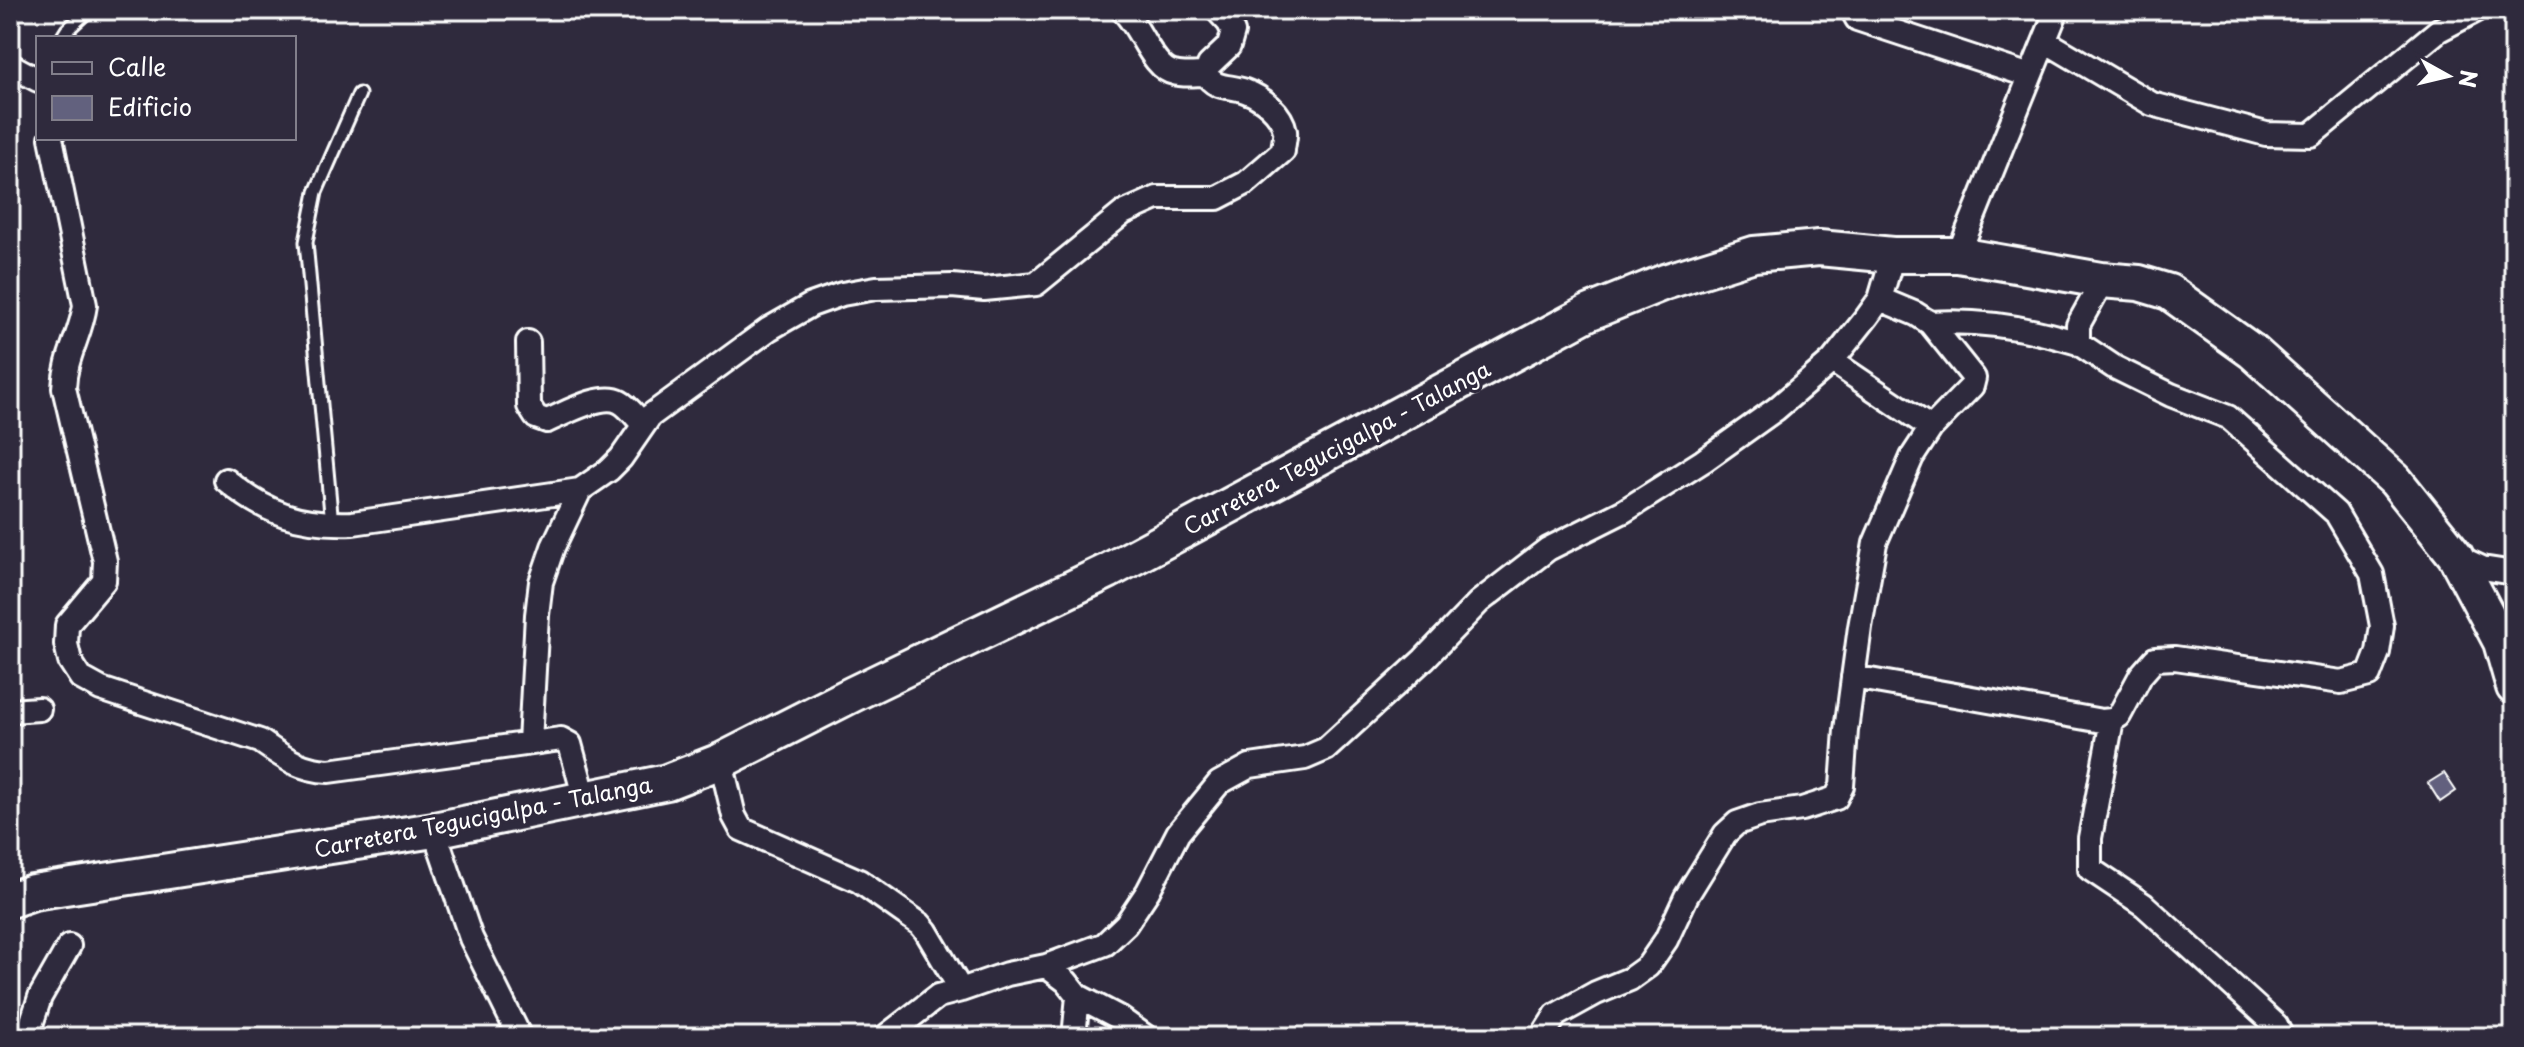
<svg xmlns="http://www.w3.org/2000/svg" width="2524" height="1047" font-family="'Playpen Sans',sans-serif">
  <style>
    .building { fill: #62617e; stroke: #fff; stroke-width: 2 }
    .lines { fill: none; stroke-linecap: round; stroke-linejoin: round }
    .lane-casing { stroke: #fff; stroke-width: 17 }
    .street-casing { stroke: #fff; stroke-width: 28 }
    .primary-casing { stroke: #fff; stroke-width: 40 }
    .lane { stroke: #2f2a3d; stroke-width: 11 }
    .street { stroke: #2f2a3d; stroke-width: 22 }
    .primary { stroke: #2f2a3d; stroke-width: 34 }
    .labels { text-anchor: middle; stroke-width: 6; stroke-linejoin: round; paint-order: stroke }
    .street-label { font-size: 22px; fill: #fff; stroke: #2f2a3d }
  </style>
  <rect width="100%" height="100%" fill="#2f2a3d"/>
  <filter id="ink" filterUnits="userSpaceOnUse"><feTurbulence type="fractalNoise" baseFrequency=".0125" numOctaves="2"/><feDisplacementMap in="SourceGraphic" scale="16" xChannelSelector="R" yChannelSelector="G"/><feConvolveMatrix kernelMatrix="1 2 1 2 8 2 1 2 1" color-interpolation-filters="sRGB"/></filter>
  <g filter="url(#ink)">
    <path class="building" d="M2444,773L2456,791L2440,802L2428,783Z
      M2478,1028L2480,1037H2456V1032Z"/>
    <g class="lines">
      <g class="lane-casing">
        <path id="lane" d="M62,38L67,30L89,10
          M332,524L306,242L316,192L359,94"/>
      </g>
      <g class="street-casing">
        <path id="street" d="M1122,10C1140,25 1152,69 1174,73C1184,76 1196,74 1206,74
          M1852,10L1857,19L2030,76
          M2045,41L2152,104L2266,134L2311,135L2439,30L2477,10
          M10,65L38,80
          M51,138L85,305C81,335 65,356 64,388L105,561L104,581L67,625L66,644L70,661L81,678L101,689L260,741C283,757 300,770 329,771L561,739L570,744L585,799
          M1958,255L2057,10
          M1930,323C1979,320 2030,328 2078,343
          M528,342L529,406L536,417L547,421C564,414 602,392 620,402C628,406 636,417 643,424
          M1832,361L1931,428
          M226,480C266,514 301,525 353,523L580,490
          M2456,556L2482,568L2514,573
          M1853,677L2102,721L2112,720L2119,716L2141,675L2155,659L2175,658L2341,682L2369,675L2378,652L2382,626L2372,574L2336,513L2228,417L2171,395L2114,367L2078,343V325L2103,280
          M10,711L39,709
          M2112,720L2090,838V869L2144,905L2276,1025L2282,1037
          M530,742L537,615L541,582L553,547L580,490L609,470L621,458L650,416L769,329L811,305L842,294L876,288L952,286L984,289L1036,284L1123,213L1157,198H1217L1246,183L1283,151C1283,145 1286,137 1285,131C1282,113 1262,97 1245,91C1230,85 1215,90 1206,74L1209,65L1229,46L1233,32L1229,23L1217,10
          M721,761L734,816L741,829L859,881L920,924L926,931L961,990
          M434,830L471,938L520,1037
          M1046,966L1105,944L1126,924L1148,891L1178,833L1219,783L1250,766L1305,758L1326,749L1424,659L1479,602L1548,549L1624,511L1703,461L1776,409L1832,361L1867,317L1880,299L1893,255
          M27,1037L40,997L69,946
          M885,1037L938,996L961,990L1007,974L1046,966L1066,981L1078,996L1118,1017L1146,1037
          M1074,1037L1078,996
          M1542,1037L1556,1015L1596,993L1630,979L1648,966L1666,940L1686,897L1725,834L1737,823L1760,815L1802,809L1836,798L1842,786L1846,730L1860,627L1875,543L1912,457L1931,428L1972,386L1974,378L1930,323L1916,314L1880,299"/>
      </g>
      <g class="primary-casing">
        <path id="primary" d="M10,900L33,892L434,830L667,782L721,761L853,694L1108,571L1588,313L1665,282L1754,254L1819,248L1893,255H1958L2101,280L2139,283L2169,292L2253,352L2395,480L2455,555L2501,642L2514,687"/>
      </g>
      <use href="#lane" class="lane"/>
      <use href="#street" class="street"/>
      <use href="#primary" class="primary"/>
    </g>
  </g>
  <g class="labels">
    <g class="street-label">
      <text transform="translate(1337 448) rotate(-28)" y="8">Carretera Tegucigalpa - Talanga</text>
      <text transform="translate(483 817) rotate(-11)" y="8">Carretera Tegucigalpa - Talanga</text>
    </g>
  </g>
  <rect width="2524" height="1047" fill="none" stroke="#2f2a3d" stroke-width="40"/>
  <rect x="20" y="20" width="2484" height="1007" fill="none" stroke="#fff" stroke-width="3" filter="url(#ink)"/>
  <rect x="36" y="36" width="260" height="104" fill="#2f2a3d" stroke="#827f8b" stroke-width="2"/>
  <rect x="52" y="62" width="40" height="12" fill="#2f2a3d" stroke="#827f8b" stroke-width="2"/>
  <text x="108" y="76" font-size="24" fill="#ffffff">Calle</text>
  <rect x="52" y="96" width="40" height="24" fill="#62617e" stroke="#827f8b" stroke-width="2"/>
  <text x="108" y="116" font-size="24" fill="#ffffff">Edificio</text>
  <g transform="translate(2448 76) rotate(98)" stroke="#2f2a3d" stroke-width="6" paint-order="stroke">
  <path d="M0-6L14 30L0 20L-14 30Z" fill="#ffffff"/>
  <text y="-12" font-size="22" font-weight="bold" text-anchor="middle" fill="#ffffff">N</text>
  </g>
</svg>
